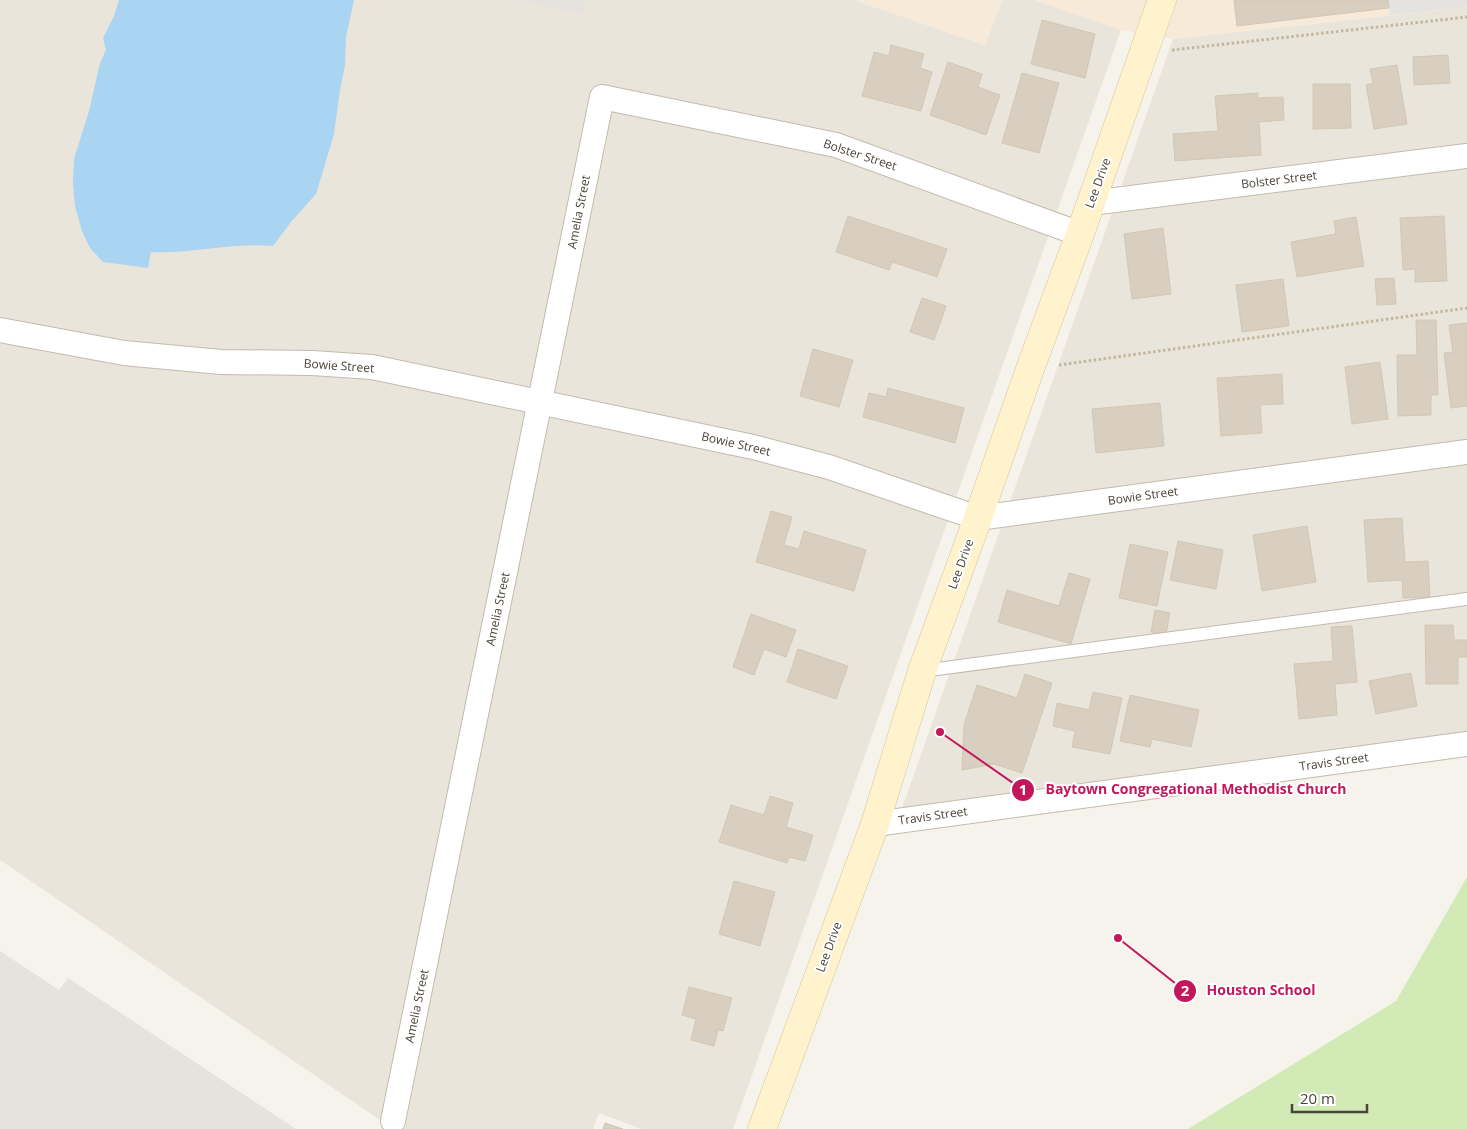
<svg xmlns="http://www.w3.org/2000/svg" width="1467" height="1129" font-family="'Open Sans',sans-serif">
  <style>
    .residential { fill: #eae5da }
    .commercial { fill: #f7ead8 }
    .industrial { fill: #e6e2dd }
    .green { fill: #d2eab5 }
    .parking { fill: #e5e3e0 }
    .water { fill: #a9d4f2 }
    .building { fill: #d8cfc1; stroke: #d3c7b4 }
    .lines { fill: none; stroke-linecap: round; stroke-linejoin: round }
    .lane-casing { stroke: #c2bbae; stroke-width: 14 }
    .street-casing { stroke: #c2bbae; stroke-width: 26 }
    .secondary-casing { stroke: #d6c79b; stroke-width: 29 }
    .path { stroke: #c4b79f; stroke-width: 3; stroke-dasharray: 2.5 2.5; stroke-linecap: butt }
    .lane { stroke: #fff; stroke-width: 12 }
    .street { stroke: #fff; stroke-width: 24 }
    .secondary { stroke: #fff3cd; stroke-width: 28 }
    .labels { text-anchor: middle; stroke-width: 4; stroke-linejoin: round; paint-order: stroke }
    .street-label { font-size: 12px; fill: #4b4439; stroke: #fff }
    .leader { fill: none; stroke: #c2185b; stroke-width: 2 }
    .callout-dot { fill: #c2185b; stroke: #fff; stroke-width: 2 }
    .mark-label { font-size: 15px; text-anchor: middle; font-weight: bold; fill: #fff }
    .callout-label { font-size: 14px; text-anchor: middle; font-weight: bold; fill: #c2185b; stroke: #fff; stroke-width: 4; stroke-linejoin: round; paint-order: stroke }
  </style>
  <rect width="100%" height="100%" fill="#f6f3ec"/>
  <path class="residential" d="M0,0H516L584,14L587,0H854L985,45L1002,0H1035L1121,30L733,1129H641L599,1113L593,1129H393L0,860Z
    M1467,7V756L893,834L1173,39Z"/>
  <path class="commercial" d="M854,0H1002L985,45Z
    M1035,0H1467V7L1173,39L1121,30Z"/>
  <path class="industrial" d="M516,0H587L584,15Z
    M0,951L59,990L68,978L296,1129H0Z"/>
  <path class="green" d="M1467,877V1129H1188L1396,1001Z"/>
  <path class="parking" d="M1388,0H1467V7L1390,15Z"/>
  <path class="water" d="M119,0H354L346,37L345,65L340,90L334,134L316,194L291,222L273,246C233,242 192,254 151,252L148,268L103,262L90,248L82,231L75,206L73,184L74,159L89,111L100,63L106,50L103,38L114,16Z"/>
  <path class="building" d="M1234,0H1388L1389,8L1237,26Z
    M1042,20L1095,34L1085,78L1031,64Z
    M891,45L924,54L920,68L932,72L921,111L862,96L874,52L889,56Z
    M1448,55L1450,83L1414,85L1413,57Z
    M948,62L982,74L978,87L1000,95L986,135L930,115Z
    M1397,65L1407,124L1374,129L1366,85L1373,83L1370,69Z
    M1022,73L1059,83L1039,153L1002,143Z
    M1313,84H1350L1351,128L1313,129Z
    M1258,93V98L1283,97L1284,120L1259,122L1261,155L1175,161L1173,134L1218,131L1215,96Z
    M848,216L947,249L937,277L892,262L889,270L836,252Z
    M1444,216L1447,281L1415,282V269L1403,270L1400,218Z
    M1356,217L1364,266L1297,277L1291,242L1336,234L1334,221Z
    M1163,228L1171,294L1132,299L1124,234Z
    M1394,278L1396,304L1377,305L1375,279Z
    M1283,279L1289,326L1242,332L1236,285Z
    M922,298L946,306L934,340L910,332Z
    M1416,320H1436L1438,395H1431V415L1398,416L1397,355H1417Z
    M1467,323V406L1451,408L1444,353L1453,352L1449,325Z
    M813,349L853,360L839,407L800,396Z
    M1380,362L1388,419L1352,424L1345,367Z
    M1282,374L1283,404L1260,405L1262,433L1221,436L1217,378Z
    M888,388L964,408L955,443L863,417L869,393L886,397Z
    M1160,403L1164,446L1096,453L1092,409Z
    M771,511L792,517L784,545L799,549L804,531L866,550L854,591L756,562Z
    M1402,518L1405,562L1428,561L1430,597L1403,598L1402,580L1368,582L1364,520Z
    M1307,526L1316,582L1262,591L1253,535Z
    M1178,541L1223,550L1216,589L1170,580Z
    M1130,544L1168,552L1157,606L1119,598Z
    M1069,573L1090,579L1071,644L998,622L1007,590L1059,606Z
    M1155,610L1170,613L1166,634L1151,632Z
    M751,614L796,630L786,657L764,649L754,675L733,667Z
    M1425,625H1453L1454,640H1467V657H1458V684H1426Z
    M1352,626L1357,682L1335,684L1337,715L1299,719L1294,664L1333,661L1331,627Z
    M798,649L848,666L836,699L787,682Z
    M1411,673L1417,706L1376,714L1369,681Z
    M1025,674L1052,683L1022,773L994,764L962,770L964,725L977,685L1017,698Z
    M1093,692L1122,698L1110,754L1072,747L1075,731L1053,726L1057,703L1089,710Z
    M1130,695L1199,710L1191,747L1152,739L1150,747L1120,741Z
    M770,796L793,803L786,827L813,835L805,861L789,857L787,863L719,842L731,805L764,815Z
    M734,881L775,892L760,946L719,934Z
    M689,987L732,998L723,1031L718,1030L714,1046L691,1040L696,1019L682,1015Z
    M605,1123L623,1129H603Z"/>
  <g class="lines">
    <g class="lane-casing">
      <path id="lane" d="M922,671L1467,599"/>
    </g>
    <g class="street-casing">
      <path id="street" d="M1091,203L1467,156
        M0,330L124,353L221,362L312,363L372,367L753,447L829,467L978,518L1467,452
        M875,824L1467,744
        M393,1121L602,97L836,145L1080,234"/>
    </g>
    <g class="secondary-casing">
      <path id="secondary" d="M762,1129L875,824L922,671L978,518L1030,369L1080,234L1162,0"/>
    </g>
    <path class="path" d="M1172,50L1467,17
      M1059,365L1467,308"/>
    <use href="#lane" class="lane"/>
    <use href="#street" class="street"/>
    <use href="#secondary" class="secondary"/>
  </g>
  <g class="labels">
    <g class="street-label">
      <text transform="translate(860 155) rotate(18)" y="4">Bolster Street</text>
      <text transform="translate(1279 180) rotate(-7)" y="4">Bolster Street</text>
      <text transform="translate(1098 183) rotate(-70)" y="4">Lee Drive</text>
      <text transform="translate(579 212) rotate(-79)" y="4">Amelia Street</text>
      <text transform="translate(339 366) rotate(4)" y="4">Bowie Street</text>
      <text transform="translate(736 444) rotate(13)" y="4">Bowie Street</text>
      <text transform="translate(1143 496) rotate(-8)" y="4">Bowie Street</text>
      <text transform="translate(961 564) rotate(-70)" y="4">Lee Drive</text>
      <text transform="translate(498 609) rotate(-78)" y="4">Amelia Street</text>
      <text transform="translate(1334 762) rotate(-8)" y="4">Travis Street</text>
      <text transform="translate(933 816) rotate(-8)" y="4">Travis Street</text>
      <text transform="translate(829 947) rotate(-70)" y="4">Lee Drive</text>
      <text transform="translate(417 1006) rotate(-78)" y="4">Amelia Street</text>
    </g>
  </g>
  <path class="leader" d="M940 732L1023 790M1118 938L1185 991"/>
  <g class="callout-dot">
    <circle cx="940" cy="732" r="5"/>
    <circle cx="1118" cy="938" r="5"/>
    <circle cx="1023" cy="790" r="12"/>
    <circle cx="1185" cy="991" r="12"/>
  </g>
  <g class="mark-label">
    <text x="1023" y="795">1</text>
    <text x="1185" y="996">2</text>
  </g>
  <g class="callout-label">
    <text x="1196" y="794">Baytown Congregational Methodist Church</text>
    <text x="1261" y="995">Houston School</text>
  </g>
  <path d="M1292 1104v8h75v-8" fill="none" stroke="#4b4439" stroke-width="2.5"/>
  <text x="1300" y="1104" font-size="15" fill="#4b4439" stroke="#ffffff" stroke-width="4" paint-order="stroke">20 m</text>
</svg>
